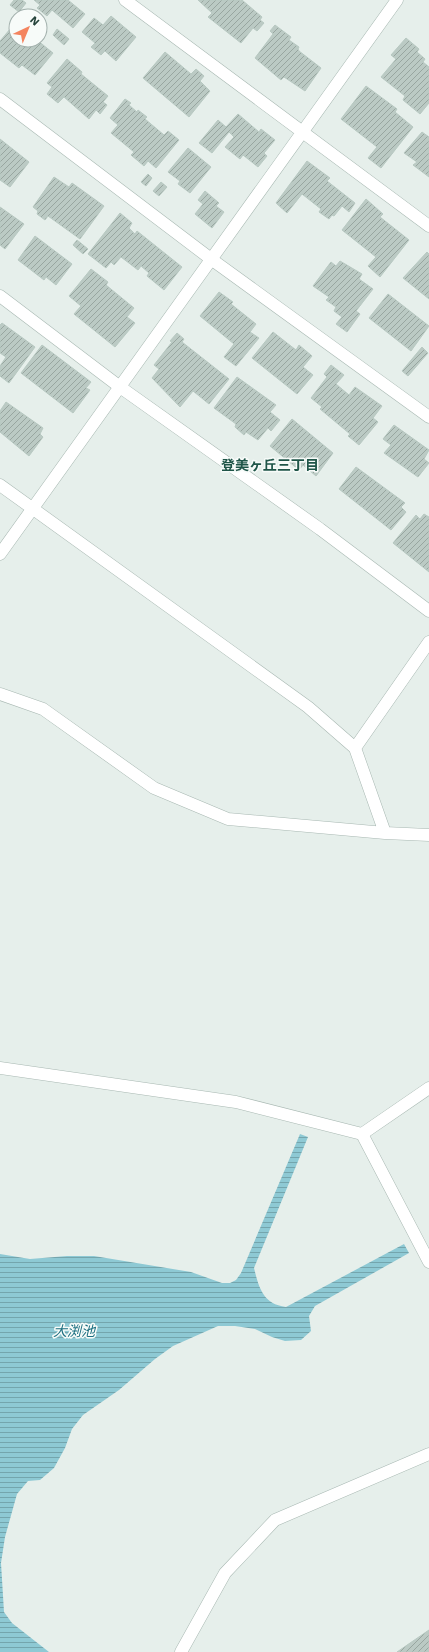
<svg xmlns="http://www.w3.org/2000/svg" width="429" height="1652" font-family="'Work Sans','Noto Sans JP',sans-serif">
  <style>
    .water { fill: url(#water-rules) }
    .building { fill: url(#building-hatch); stroke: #b8c9c2 }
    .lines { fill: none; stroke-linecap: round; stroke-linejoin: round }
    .street-casing { stroke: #a8b8b2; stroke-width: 13 }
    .street { stroke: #fff; stroke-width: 12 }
    .labels { text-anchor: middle; stroke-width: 3; stroke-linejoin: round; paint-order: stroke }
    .neighbourhood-label { font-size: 14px; font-weight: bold; fill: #1f5548; stroke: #f7fbf9 }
    .water-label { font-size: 14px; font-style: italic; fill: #1c6f80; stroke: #f7fbf9 }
  </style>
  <defs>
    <pattern id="water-rules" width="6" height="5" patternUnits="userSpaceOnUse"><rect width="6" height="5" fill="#8ec9d4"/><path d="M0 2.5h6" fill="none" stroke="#74a5ad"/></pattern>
    <pattern id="building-hatch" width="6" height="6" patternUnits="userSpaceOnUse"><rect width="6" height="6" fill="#bbcac4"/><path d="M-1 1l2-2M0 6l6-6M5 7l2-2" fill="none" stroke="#98a6a0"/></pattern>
  </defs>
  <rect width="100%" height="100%" fill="#e6efeb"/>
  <path class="water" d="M300,1134L308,1137L254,1268C259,1288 263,1304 286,1307L404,1244L409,1253L315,1306L309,1316L311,1331L301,1340L285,1341L272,1337L255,1329L235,1326H218L173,1346L155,1359L119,1390L83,1415L72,1429L65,1448L54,1468L40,1480L28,1481L17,1494L5,1537L1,1563L4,1612L12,1623L49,1652H0V1254L30,1259L67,1256H94L191,1272L222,1283H230L236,1280L241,1273Z"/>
  <path class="building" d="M14,0H22L26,3L19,12L10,5Z
    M34,0H68L85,14L73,28L52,10L47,16L37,8L40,5Z
    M198,0H239L241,1L242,0L262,17L260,20L264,23L257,31L253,28L241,43L208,17L212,13Z
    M111,16L136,37L116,61L105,51L101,55L91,47L95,43L82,32L94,18L103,25Z
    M16,22V40H37L53,53L35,75L22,65L19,68L0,53V41Z
    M275,25L291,37L289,40L299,47L298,49L299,51L321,68L305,91L284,77L281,80L255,58L273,34L270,31Z
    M57,29L69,39L64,45L53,35Z
    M406,38L419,49L417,52L425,59L423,62L429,67V103L420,114L403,100L405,96L381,77L396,59L391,55Z
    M165,52L191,74L196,69L204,76L200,81L210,91L189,117L143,78Z
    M67,59L82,72L81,74L108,96L103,102L107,105L100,114L96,110L89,119L64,97L58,103L47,94L52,87L47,83Z
    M366,86L397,109L395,112L413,127L381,168L368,158L377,147L341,119Z
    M125,99L131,103L129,105L137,112L138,110L147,117L145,119L164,135L168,131L179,140L156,168L148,161L144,166L131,155L134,152L111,133L118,125L110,118Z
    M238,114L259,132L261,129L275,140L264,153L267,156L258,167L243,155L240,159L225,147L234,137L229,132L212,153L199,143L218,120L226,127Z
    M422,132L429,137V177L413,165L417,162L404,153Z
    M0,139L29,162L10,187L0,180Z
    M188,148L211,167L190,193L178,184L180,181L168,172Z
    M307,161L330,178L327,181L355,203L349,212L342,206L334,216L332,215L329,219L319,212L321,209L302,194L287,213L276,203Z
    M148,174L152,178L146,186L141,182Z
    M54,177L69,187L72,183L104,206L80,239L48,216L45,220L37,214L38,211L33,207Z
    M161,182L167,187L159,196L153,191Z
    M205,191L219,203L216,206L224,212L212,228L195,214L203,204L198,200Z
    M366,199L383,214L380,217L409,240L380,277L368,266L376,257L342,230Z
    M0,207L24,224L5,249L0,245Z
    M120,213L132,223L129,228L135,234L137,231L182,267L164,290L147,276L149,273L141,266L138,270L121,257L114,265L111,262L106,268L88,254Z
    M35,236L72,264L56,285L46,277L44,280L18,260Z
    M77,240L88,249L83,254L73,245Z
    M427,252L429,254V299L403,278Z
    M340,261L362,274L359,279L373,289L356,311L360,314L347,332L336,324L342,317L334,311L336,307L326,300L329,297L313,286L331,262L336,266Z
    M91,269L108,282L106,285L134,308L127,317L135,323L115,347L74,314L81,306L69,296Z
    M219,292L233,302L231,304L256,324L250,332L259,338L236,366L224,357L234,344L200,316Z
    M388,294L429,326L411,351L369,318Z
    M2,323L35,347L9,383L0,376V366L6,357L0,353V325Z
    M273,332L296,350L299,345L312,356L303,367L313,375L297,394L252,358Z
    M177,333L184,339L182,342L229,379L209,404L193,391L180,407L152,378L159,369L154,365L172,342L170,341Z
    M42,345L91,382L86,388L90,390L73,413L21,373Z
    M422,347L428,353L408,376L402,371Z
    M331,365L344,375L336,384L349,395L355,387L382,406L373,418L378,422L359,445L348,436L350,434L320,409L322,407L311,398L327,377L324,374Z
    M237,377L276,405L270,412L280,420L271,431L268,428L258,440L246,432L244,435L235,427L236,424L214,408Z
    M6,402L43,428L40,434L43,437L29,456L0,432V411Z
    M292,419L333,453L316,476L303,465L299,470L270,446Z
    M394,425L429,450L424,459L429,463L418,477L384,453L391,445L383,439Z
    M356,467L405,503L401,507L406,512L391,530L339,489Z
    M424,514L429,517V572L393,543L416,515L420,519Z
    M429,1630V1652H397Z"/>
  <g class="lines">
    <g class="street-casing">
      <path id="street" d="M125,0L429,226
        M0,99L211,259L429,417
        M0,296L120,387L320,529L429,611
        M0,485L308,707L355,748
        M0,554L397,0
        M0,694L43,709L154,788L228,819L385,833L429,835
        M385,833L355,748L429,642
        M0,1068L236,1102L362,1134L429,1262
        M362,1134L429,1088
        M181,1652L225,1573L275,1520L429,1454"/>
    </g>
    <use href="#street" class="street"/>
  </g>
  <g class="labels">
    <g class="neighbourhood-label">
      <text x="270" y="470">登美ヶ丘三丁目</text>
    </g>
    <g class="water-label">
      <text x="74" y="1336">大渕池</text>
    </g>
  </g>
  <g transform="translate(28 28) rotate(44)"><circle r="19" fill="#f7fbf9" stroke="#a3b1ad"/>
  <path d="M0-3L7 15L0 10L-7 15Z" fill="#f4845f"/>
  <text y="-6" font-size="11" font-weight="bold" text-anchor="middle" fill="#24423a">N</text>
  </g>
</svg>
